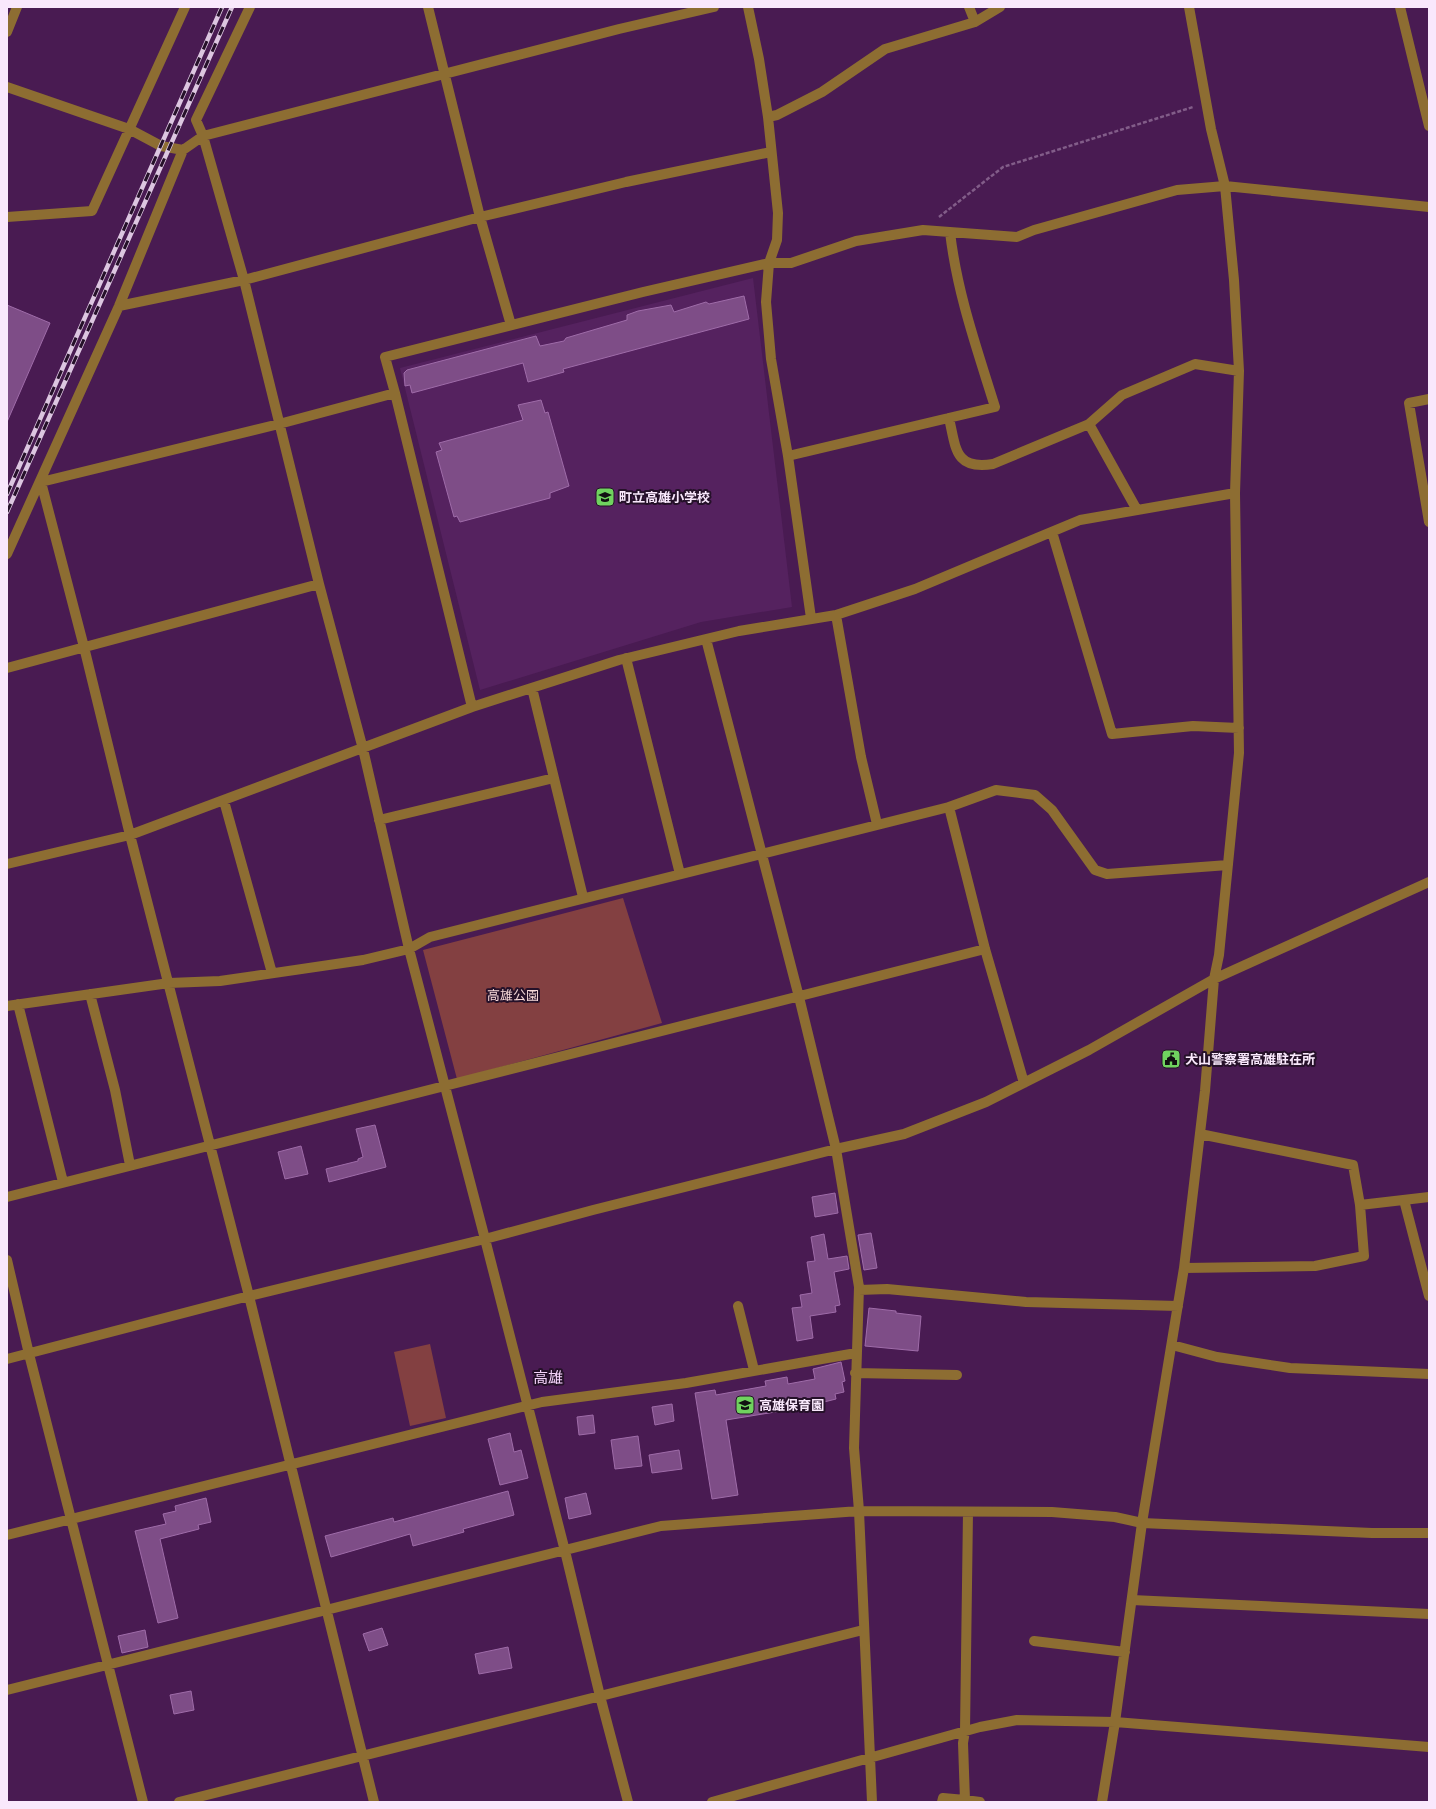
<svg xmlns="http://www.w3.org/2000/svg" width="1436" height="1809" font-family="Overpass,'Noto Sans JP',sans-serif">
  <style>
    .built { fill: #55225f }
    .green { fill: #834041 }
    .building { fill: #7e4d87; stroke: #9f6ca9 }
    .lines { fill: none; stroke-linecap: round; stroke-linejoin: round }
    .path { stroke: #825d89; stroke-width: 2.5; stroke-dasharray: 4 2; stroke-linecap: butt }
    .minor { stroke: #8d6d32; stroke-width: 10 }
    .rail-casing { stroke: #dcc6e0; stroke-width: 4.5 }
    .rail { stroke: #251129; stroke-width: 3; stroke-dasharray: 9; stroke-linecap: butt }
    .labels { text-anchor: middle; stroke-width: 4; stroke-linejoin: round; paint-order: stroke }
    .poi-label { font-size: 13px; font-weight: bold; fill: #f9e8fc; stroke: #251129; text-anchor: start }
    .park-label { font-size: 13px; fill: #f8dad9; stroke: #251129 }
    .quarter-label { font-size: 15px; fill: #f4d3fa; stroke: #251129 }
  </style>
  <rect width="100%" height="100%" fill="#491b52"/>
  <path class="built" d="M753,278L792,607L701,622L480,690L400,368Z"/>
  <path class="green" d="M623,898L662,1023L457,1079L423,950Z
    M430,1344L446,1418L410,1426L394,1352Z"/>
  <path class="building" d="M744,296L749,319L563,369L564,372L528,382L523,363L412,393L410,385L405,386L404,373L407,370L536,336L540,346L564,341L566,338L627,320V315L638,311L671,305L674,312L706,302L709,304Z
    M7,305L50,323L7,422Z
    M541,400L545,413L548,412L569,486L550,493V498L460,522L457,516L454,517L436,452L442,450L439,443L523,420L518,405Z
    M375,1125L386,1167L329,1182L326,1169L358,1161V1159L363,1157L356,1129Z
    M301,1146L308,1174L285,1179L278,1152Z
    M835,1193L838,1213L815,1217L812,1197Z
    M871,1233L877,1268L864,1270L858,1235Z
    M824,1234L828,1259L847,1256L849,1269L834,1272L840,1305L835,1306L836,1312L810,1316L813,1338L797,1341L792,1308L802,1307L800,1295L812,1293L807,1262L815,1261L811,1237Z
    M869,1308L896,1311V1313L921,1316L918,1351L865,1346Z
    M841,1362L845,1381L842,1382L844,1392L835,1394L836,1399L812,1405V1406L726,1420L738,1495L712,1499L695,1393L715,1390L716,1395L766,1386L765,1381L787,1377L788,1384L815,1379L813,1369Z
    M672,1404L674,1421L655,1425L652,1407Z
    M593,1415L595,1433L579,1435L577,1417Z
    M510,1433L514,1452L521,1450L528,1478L500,1485L488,1439Z
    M638,1436L642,1466L615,1469L611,1440Z
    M679,1450L682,1469L652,1473L649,1455Z
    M508,1491L514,1515L463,1529L464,1532L413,1546L410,1534L331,1557L325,1536L393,1518L394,1522Z
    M586,1493L591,1514L569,1519L565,1498Z
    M206,1498L211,1522L198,1525L199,1529L160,1539L178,1618L158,1623L135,1531L166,1524L163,1514L176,1511L175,1506Z
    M382,1628L388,1645L369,1651L363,1634Z
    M145,1630L148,1647L122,1653L118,1636Z
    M508,1647L512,1668L479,1674L475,1654Z
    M191,1691L194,1710L174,1714L170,1695Z"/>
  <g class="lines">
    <path class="path" d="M939,217L1003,167L1193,107"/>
    <path class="minor" d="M250,7L196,120L203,136L244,280L319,584L363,749L409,949L485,1239L565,1551L600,1696L628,1802
      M428,7L480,217L511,325
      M748,7L759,59L768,117L778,213L777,240L769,263L766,302L771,359L788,456L811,618
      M969,7L975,22
      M1400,7L1429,126
      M7,32L17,7
      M7,87L129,129L161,146L183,150
      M768,117L777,115L822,92L885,49L975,22L1000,7
      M7,217L92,211L185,7
      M119,306L244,280L480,217L626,182L771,152
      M395,393L385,357L643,292L769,263H791L856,241L923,230L1017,237L1034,230L1177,190L1225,186L1429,207
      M1429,399L1409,403L1429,522
      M949,418C956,449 955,470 993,464L1089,424L1122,395L1195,364L1239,371
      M1089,424L1137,510
      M788,456L995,407C977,349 957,293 950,232
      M41,482L84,647L130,835L249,1296L374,1802
      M41,482L279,424L395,393L472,707
      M1052,532L1112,734L1193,726L1239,728
      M7,554L119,306L183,150L203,136L619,29L714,7
      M836,615L861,757L877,824
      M706,639L799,997L836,1149L859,1287L854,1448L859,1511L872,1802
      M626,658L680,874
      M7,668L319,584
      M532,688L583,897
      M224,801L272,973
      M949,807L996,790L1035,795L1052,810L1095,870L1107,874L1228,865
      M379,820L554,778
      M7,864L130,835L472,707L619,660L739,631L836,615L915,589L1080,520L1235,493
      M90,994L115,1090L130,1165
      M18,1004L63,1182
      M7,1006L169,983L220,981L363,960L409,949L430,937L949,807L985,949L1024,1083
      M7,1197L985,949
      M1404,1200L1429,1296
      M1360,1205L1429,1197
      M7,1260L29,1354L143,1802
      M1184,1268L1315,1266L1364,1256L1360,1205L1353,1165L1200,1134
      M859,1290L887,1289L1026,1302L1178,1306
      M738,1306L754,1370
      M1172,1345L1217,1357L1290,1368L1429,1374
      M7,1359L249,1296L485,1239L593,1210L836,1149L904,1134L986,1102L1089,1050L1214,979L1429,882
      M855,1373L957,1375
      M7,1535L542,1402L686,1383L856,1353
      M1132,1600L1429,1614
      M1034,1641L1125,1652
      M7,1690L661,1526L859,1511L1052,1512L1115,1517L1142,1523L1372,1533H1429
      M965,1800L980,1802
      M179,1802L863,1630
      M712,1802L980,1727L1017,1720L1115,1722L1429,1747
      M942,1802L943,1798L965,1800L963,1743L965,1731L968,1512
      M1102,1802L1115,1722L1142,1523L1184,1268L1205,1091L1214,979L1219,955L1239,753L1235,493L1239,371L1234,280L1225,186L1211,129L1189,7"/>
    <g class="rail-casing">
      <path id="rail" d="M7,494L222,7
        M7,512L232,7"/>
    </g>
    <use href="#rail" class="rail"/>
  </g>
  <defs>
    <g id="school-square" transform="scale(1)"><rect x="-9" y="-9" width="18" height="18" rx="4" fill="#70d35f" stroke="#251129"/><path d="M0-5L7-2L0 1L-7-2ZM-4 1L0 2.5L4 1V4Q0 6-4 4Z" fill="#111"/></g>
    <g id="civic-square" transform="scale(1)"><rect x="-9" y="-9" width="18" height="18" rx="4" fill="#70d35f" stroke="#251129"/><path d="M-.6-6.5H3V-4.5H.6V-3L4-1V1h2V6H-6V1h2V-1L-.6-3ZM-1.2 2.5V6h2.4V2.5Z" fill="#111"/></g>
  </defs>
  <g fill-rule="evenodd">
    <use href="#school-square" x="605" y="497"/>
    <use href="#civic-square" x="1171" y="1059"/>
    <use href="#school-square" x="745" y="1405"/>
  </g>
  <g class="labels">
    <g class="poi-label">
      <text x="619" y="502">町立高雄小学校</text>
      <text x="1185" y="1064">犬山警察署高雄駐在所</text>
      <text x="759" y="1410">高雄保育園</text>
    </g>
    <g class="park-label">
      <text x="513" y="1000">高雄公園</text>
    </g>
    <g class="quarter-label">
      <text x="548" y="1383">高雄</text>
    </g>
  </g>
  <rect width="1436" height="1809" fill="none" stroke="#f9e8fc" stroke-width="16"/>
</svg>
